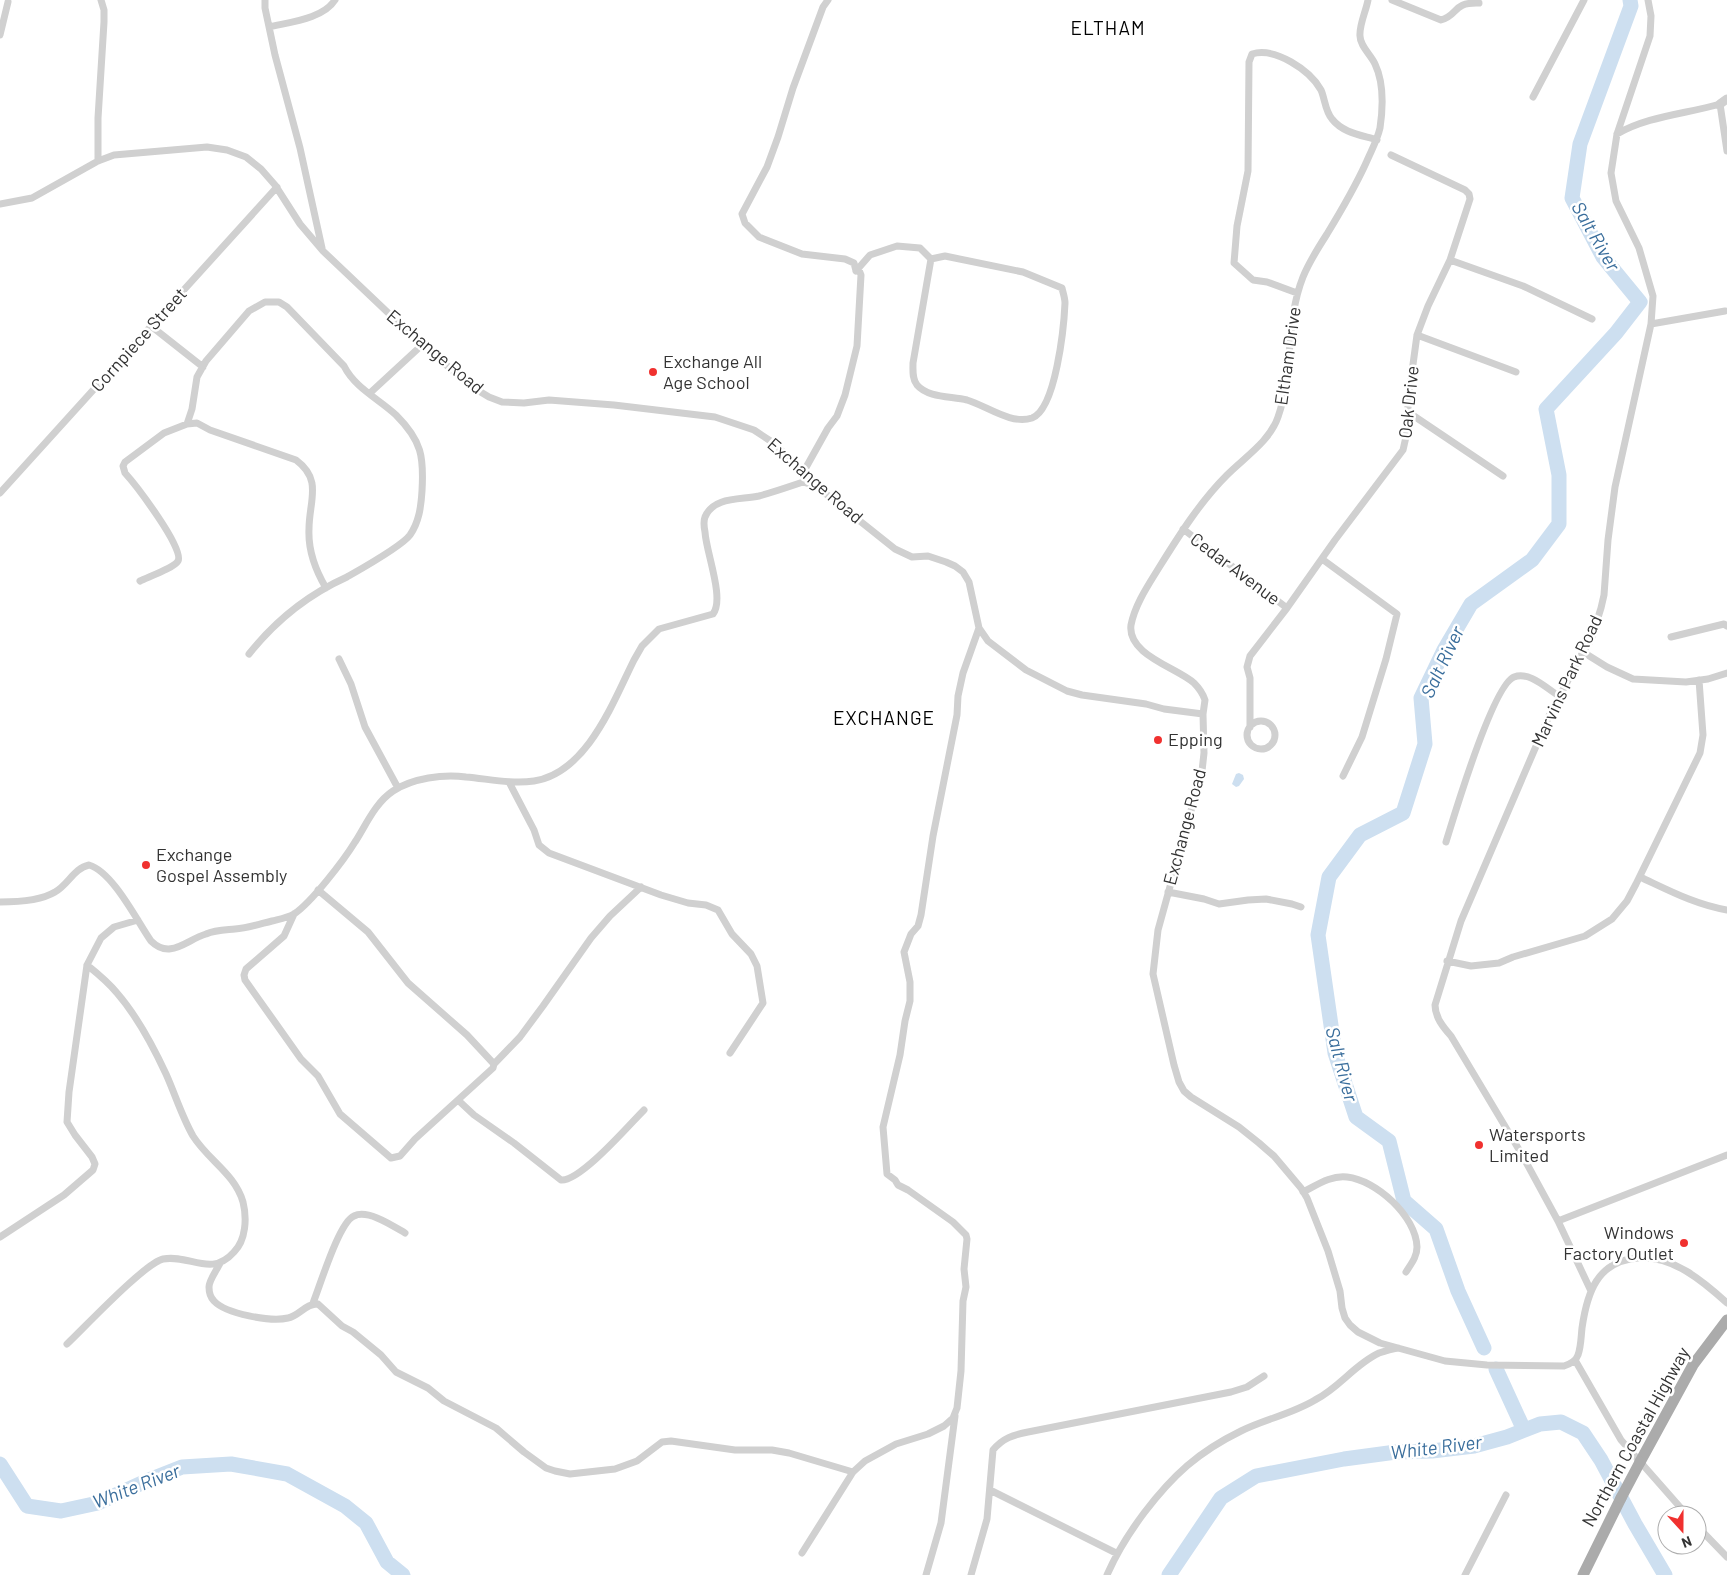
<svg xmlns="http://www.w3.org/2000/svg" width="1727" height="1575" font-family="Barlow,sans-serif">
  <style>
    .water { fill: #cddff0 }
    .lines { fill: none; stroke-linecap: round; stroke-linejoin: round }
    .river { stroke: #cddff0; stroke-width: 15 }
    .minor { stroke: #d0d0d0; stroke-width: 7 }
    .tertiary { stroke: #d0d0d0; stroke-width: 9 }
    .primary { stroke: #ababab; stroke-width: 11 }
    .primary-bridge { stroke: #ababab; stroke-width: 11 }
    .poi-dot { fill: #f0312f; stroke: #fff; stroke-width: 2 }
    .labels { text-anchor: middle; stroke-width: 5; stroke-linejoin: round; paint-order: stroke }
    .street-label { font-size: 18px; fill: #333; stroke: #fff }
    .poi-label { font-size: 18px; fill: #333; stroke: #fff; text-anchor: start }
    .neighbourhood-label { font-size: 19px; letter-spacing: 1px; fill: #000; stroke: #fff }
    .water-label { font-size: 19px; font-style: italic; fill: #3a6e9c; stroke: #fff }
  </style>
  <rect width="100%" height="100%" fill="#fff"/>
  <path class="water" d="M1239,773L1243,775L1244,779L1239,786L1236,787L1232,784L1236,774Z"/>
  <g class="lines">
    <path class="river" d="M1484,1348L1458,1291L1436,1229L1404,1201L1389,1141L1356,1117L1335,1053L1318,935L1329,877L1360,835L1403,813L1425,744L1421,698L1444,650L1471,604L1532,560L1559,524V475L1546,409L1616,333L1640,302L1603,257L1572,198L1580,144L1631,6L1630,0
      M1496,1369L1524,1430
      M0,1464L27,1506L61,1511L98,1503L144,1482L182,1467L231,1464L287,1474L345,1506L366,1523L387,1562L403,1575
      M1169,1575L1221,1498L1256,1476L1344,1459L1396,1452L1432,1451L1474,1446L1507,1437L1540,1424L1561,1422L1583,1433L1601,1460L1635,1524L1665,1575"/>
    <path class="minor" d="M265,0V8L275,55L300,148L322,248
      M1392,0L1441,20C1459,15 1452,2 1479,3
      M269,27C290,22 323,19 335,0
      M0,35L8,2
      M1533,97L1584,0
      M1617,134C1648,116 1686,114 1720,104L1727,151
      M98,161V118L104,22V10L101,0
      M0,204L32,198L98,161L114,155L207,147L227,150L246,157L261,169L275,185L300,224L323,251L422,345L474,388L489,397L502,402L524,403L549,400L614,405L715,417L754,430L772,442L804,471L816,486L895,549L912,557L928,556L946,562L955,566L963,572L969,582L979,628L988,641L1026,670L1067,691L1082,695L1146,704L1164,709L1203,714L1204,753L1202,771L1158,930L1153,974L1174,1065L1179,1082L1184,1091L1191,1097L1239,1127L1259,1143L1274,1156L1301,1188L1307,1198L1328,1251L1340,1291L1342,1308L1345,1318L1350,1325L1358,1332L1380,1343L1445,1361L1487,1365L1564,1366C1570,1364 1576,1361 1578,1355C1581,1347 1581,1337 1582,1328C1587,1293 1597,1261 1638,1258C1672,1255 1703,1281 1727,1303
      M1450,260L1523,286L1592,319
      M856,271L870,255L897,246L920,248L931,259L945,256L1023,272L1062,288C1063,293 1065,298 1065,303C1064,326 1056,409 1032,418C1011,425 987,406 967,400C952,396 928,398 917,385C912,379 913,370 913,363L931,259
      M1297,293L1267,282L1253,280L1234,263L1237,226L1248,171L1249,62L1252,54C1275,47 1310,70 1321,90C1325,99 1325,111 1332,119C1343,133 1361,135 1377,140
      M1651,324L1725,311
      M151,326L203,367
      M1417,335L1516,372
      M370,393L422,345
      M1408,412L1503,476
      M804,471L828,428L837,416L845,395L857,346L861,275L859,270L856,271L854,263L845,259L802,254L759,237L745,223L742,214L767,167L778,137L793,88L823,7L828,0
      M0,493L277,187
      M1183,529L1287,608
      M1322,559L1397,614L1386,659L1362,737L1343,776
      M140,581C148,577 174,568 178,561C185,549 135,484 125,473L123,466L125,462L164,433L187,424
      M1671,637L1724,624L1727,626
      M1583,652L1607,667L1633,679L1686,682L1708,679L1727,673
      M249,654C276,620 307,595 347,577C361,569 402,546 410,535C419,522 421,507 422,491C424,457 422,441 396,415C379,399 355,388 344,366L287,307L279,302H265L249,311L206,361L197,377L192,409L187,424L197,423L210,430L296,460C323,480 309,501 309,529C308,549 316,571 326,588
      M339,659L351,684L365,727L398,788
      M1203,714L1205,700C1203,694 1199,688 1194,683C1178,668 1127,655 1131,625C1135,604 1149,584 1160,566C1180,534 1200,502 1227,475C1245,457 1270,441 1278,417C1294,372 1285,322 1303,277C1309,262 1318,248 1327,234C1341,211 1355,187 1366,163C1371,151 1377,141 1380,128C1383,108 1384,83 1375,64C1371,55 1360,46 1360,36C1359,25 1366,11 1368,0
      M1247 735a14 14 0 1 1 28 0a14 14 0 1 1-28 0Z
      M1250,727V678L1247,667L1250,656L1287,608L1335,540L1403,450L1408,428V401L1417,335L1428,306L1450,260L1470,199L1469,194L1465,190L1391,155
      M509,782L534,830L539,845L549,853L661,895L688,903L706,905L718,910L732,934L751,954L757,966L763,1003L730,1053
      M1446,842C1454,816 1493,685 1514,677C1530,671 1547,689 1559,696
      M1640,877C1668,890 1696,905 1727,910
      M318,890L368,932L408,983L467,1035L494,1064
      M1168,892L1204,899L1219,904L1248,900L1266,899L1292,904L1301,907
      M0,902C17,902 40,901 55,892C68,885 74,868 89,865C113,872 137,921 151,941C170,960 186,940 206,934C215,930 225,930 235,929C248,928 260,924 272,921C280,919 287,918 294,914C311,903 344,860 355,842C366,825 375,803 393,791C413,778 443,774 466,777C489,779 511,784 534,781C587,773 613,702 634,660L642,646L659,629L713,614C725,599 706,552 705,532C704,527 703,522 705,517C714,496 741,500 759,496C774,492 788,487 803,482L816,486
      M294,914L284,936L246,969L244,975L245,980L301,1059L318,1076L340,1114L391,1158L400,1156L415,1139L493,1068L494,1064L520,1037L543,1006L591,938L610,916L641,887
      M1447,961L1471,966L1499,963L1513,957L1585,936L1612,919L1627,901L1636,884L1700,753L1703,735L1699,680
      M459,1101L474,1115L514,1143L561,1180C580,1182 629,1125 644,1110
      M1303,1192C1317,1185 1331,1175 1347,1177C1376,1180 1416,1216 1417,1247C1417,1257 1411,1264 1406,1272
      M1558,1221L1727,1155
      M0,1237L64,1195L93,1170L95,1164L92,1157L75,1135L67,1122L69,1092L87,965L101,938L114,927L138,920
      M220,1263C217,1270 209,1280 209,1287C209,1292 211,1298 214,1301C226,1314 271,1322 288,1318C299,1316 306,1303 318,1304L342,1326L353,1332L381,1355L396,1372L428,1388L444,1401L496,1428L524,1452L546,1468L555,1471L570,1474L615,1469L637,1461L662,1442L671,1441L735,1450H772L789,1453L853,1472
      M1591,1291L1558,1221L1521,1153L1451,1036C1443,1027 1435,1017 1435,1005L1461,921L1549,716L1583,652L1591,640L1601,608L1604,595L1608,540L1615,487L1651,324L1653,296L1639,248L1616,201L1611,173L1617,134L1650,36L1651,16L1648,0
      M313,1303C320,1286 339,1222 354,1216C368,1209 393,1226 405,1233
      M67,1344C84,1328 145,1263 163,1259C190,1254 211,1278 234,1252C246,1240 247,1218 243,1202C235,1174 208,1160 193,1136C182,1117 175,1094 166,1074C153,1046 137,1016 117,993C108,982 97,973 87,965
      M1575,1360L1621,1440L1687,1515
      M990,1490L1116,1553
      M1697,1526L1727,1557
      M802,1553L853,1472L865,1461L896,1444L928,1434L944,1426L953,1418L957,1408L961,1371L963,1301L966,1287L964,1269L967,1239L966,1235L953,1222L908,1190L898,1185L895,1180L887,1174L883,1127L900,1055L905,1021L910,1001V982L904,952L911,934L918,926L921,915L933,836L957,715L958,696L963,673L979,628
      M926,1575L941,1523L955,1416
      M971,1575L987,1519L993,1450C1003,1438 1013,1435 1028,1432L1231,1392L1247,1387L1264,1376
      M1107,1575C1117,1552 1129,1533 1144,1513C1173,1475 1198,1452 1241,1431C1265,1419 1292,1414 1315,1400C1339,1388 1355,1364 1379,1353C1385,1351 1392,1349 1398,1348
      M1465,1575L1506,1495"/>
    <path class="tertiary" d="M1720,104L1727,99"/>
    <path class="primary" d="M1640,1462L1693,1365L1727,1320
      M1583,1575L1621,1498"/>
    <path class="primary-bridge" d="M1621,1498L1640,1462"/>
  </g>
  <g class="poi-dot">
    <circle cx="653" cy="372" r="5"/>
    <circle cx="1158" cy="740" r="5"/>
    <circle cx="146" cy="865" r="5"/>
    <circle cx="1479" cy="1145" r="5"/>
    <circle cx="1684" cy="1243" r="5"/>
  </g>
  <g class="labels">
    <g class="street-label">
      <text transform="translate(139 340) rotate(-48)" y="6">Cornpiece Street</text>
      <text transform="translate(435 352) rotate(40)" y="6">Exchange Road</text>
      <text transform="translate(1288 356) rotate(-82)" y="6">Eltham Drive</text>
      <text transform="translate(1409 402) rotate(-84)" y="6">Oak Drive</text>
      <text transform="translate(815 481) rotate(41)" y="6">Exchange Road</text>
      <text transform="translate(1235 569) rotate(37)" y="6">Cedar Avenue</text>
      <text transform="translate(1567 681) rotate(-65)" y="6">Marvins Park Road</text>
      <text transform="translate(1185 827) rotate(-75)" y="6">Exchange Road</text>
      <text transform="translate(1636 1437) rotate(-61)" y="6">Northern Coastal Highway</text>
    </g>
    <g class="poi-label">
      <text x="663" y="368">Exchange All<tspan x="663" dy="21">Age School</tspan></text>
      <text x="1168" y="746">Epping</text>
      <text x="156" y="861">Exchange<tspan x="156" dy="21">Gospel Assembly</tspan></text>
      <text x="1489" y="1141">Watersports<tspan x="1489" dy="21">Limited</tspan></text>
      <text x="1674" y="1239" text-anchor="end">Windows<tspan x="1674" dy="21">Factory Outlet</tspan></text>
    </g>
    <g class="neighbourhood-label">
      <text x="1108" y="35">ELTHAM</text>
      <text x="884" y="725">EXCHANGE</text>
    </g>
    <g class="water-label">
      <text transform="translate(1596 236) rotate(60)" y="7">Salt River</text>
      <text transform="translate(1442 662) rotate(-65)" y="7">Salt River</text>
      <text transform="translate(1342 1064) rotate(75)" y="7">Salt River</text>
      <text transform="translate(1436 1447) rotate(-7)" y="7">White River</text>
      <text transform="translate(136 1486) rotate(-21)" y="7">White River</text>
    </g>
  </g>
  <g transform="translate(1682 1530) rotate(159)"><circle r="24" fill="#ffffff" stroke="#adadad"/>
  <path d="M0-4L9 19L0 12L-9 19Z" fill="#f0312f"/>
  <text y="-8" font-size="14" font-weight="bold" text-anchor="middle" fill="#333333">N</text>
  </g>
</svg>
